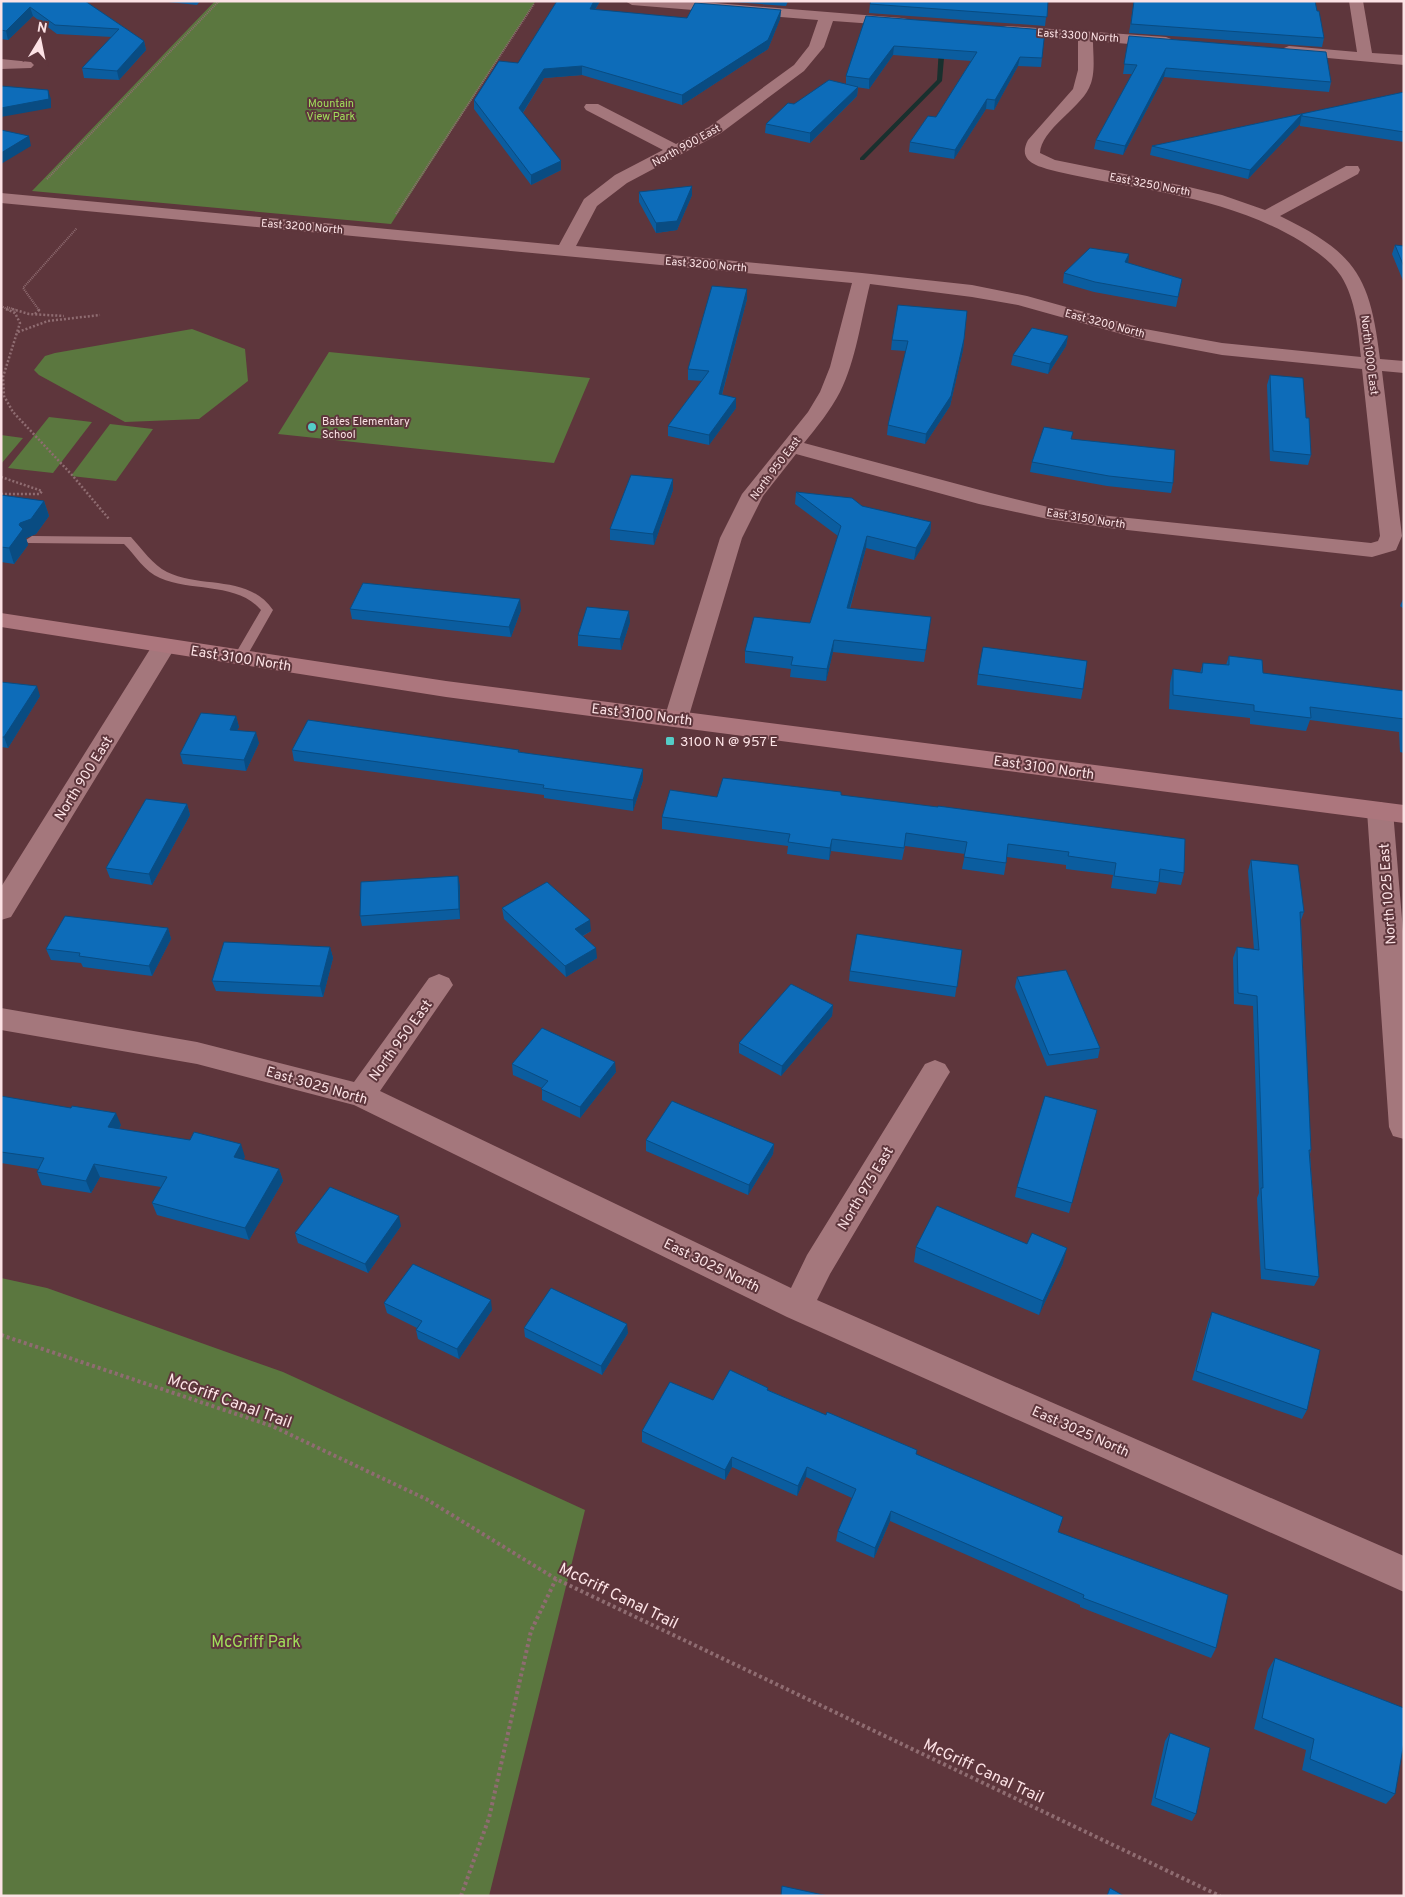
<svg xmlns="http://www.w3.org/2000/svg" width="1405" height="1897" font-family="Overpass,sans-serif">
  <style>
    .green { fill: #5b773f }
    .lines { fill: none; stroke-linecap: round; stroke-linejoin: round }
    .stream { fill: #19302e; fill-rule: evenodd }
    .path-far2 { stroke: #8f6c71; stroke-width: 2; stroke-dasharray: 1 1; stroke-linecap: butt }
    .path-far1 { stroke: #8f6c71; stroke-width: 2.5; stroke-dasharray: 2 2; stroke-linecap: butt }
    .path { stroke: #8f6c71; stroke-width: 4; stroke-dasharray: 3 3; stroke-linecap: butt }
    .lane { fill: #a4777c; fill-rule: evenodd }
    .street { fill: #a4777c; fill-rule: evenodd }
    .secondary { fill: #ac767d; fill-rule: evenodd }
    .wall { fill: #0b5d9f }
    .shaded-wall { fill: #094c82 }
    .building { fill: #0d6cb9; stroke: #094c82 }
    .poi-dot { fill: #54cdc7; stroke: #5e363c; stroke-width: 2 }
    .labels { text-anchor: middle; stroke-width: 4; stroke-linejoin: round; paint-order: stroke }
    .far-street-label { font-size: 11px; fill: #fce2e5; stroke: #5e363c }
    .far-park-label { font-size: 11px; fill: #a1df5b; stroke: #5e363c }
    .far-poi-label { font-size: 11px; fill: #fce2e5; stroke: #5e363c; text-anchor: start }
    .street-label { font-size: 14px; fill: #fce2e5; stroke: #5e363c }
    .poi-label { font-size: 14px; fill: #fce2e5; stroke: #5e363c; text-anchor: start }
    .near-street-label { font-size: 16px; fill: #fce2e5; stroke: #5e363c }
    .near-park-label { font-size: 16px; fill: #a1df5b; stroke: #5e363c }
  </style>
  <rect width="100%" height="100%" fill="#5e363c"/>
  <path class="green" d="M215,1H528L535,2L391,224L32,191Z
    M192,329L245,349L248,381L199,419L125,422L39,375L34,370L45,356L55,353Z
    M329,352L590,378L554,463L278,434Z
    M49,417L92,422L53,473L8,468Z
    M110,424L153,429L116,481L71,476Z
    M1,435L23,438L1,464Z
    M1,1278L47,1288L283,1372L585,1510L489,1896H1Z"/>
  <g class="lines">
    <path class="stream" d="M942,45L945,47L942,81L864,160H860V158L937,80L939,47Z"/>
    <path class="path-far2" d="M47,179L219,1
      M396,214L534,4
      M1,306L9,310
      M7,307L16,310
      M39,310L23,288L77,228"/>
    <path class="path-far1" d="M6,309L15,313L20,323L3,377L4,396L13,412L72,475L109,519
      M12,309L29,314L64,316
      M35,314L39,310L38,309
      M18,332L48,321L100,315
      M1,477L42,491L40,494H1"/>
    <path class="path" d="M1,1335L272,1426L426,1499L556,1579L1220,1896
      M461,1896L489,1818L531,1631L556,1579"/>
    <path class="lane" d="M32,536L131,537C142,549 153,565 167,572C202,589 248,574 273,610L244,661H234L233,658L261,610C237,582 192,592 160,578C145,572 135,555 124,544L28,543L26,540Z"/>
    <path class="street" d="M625,1H691L902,18L907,19L909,22L907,25L902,26L833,21L824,47L804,71L721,133L627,183L597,206L576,246L862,273L972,285L1027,296L1145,329L1222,343L1361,357C1358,330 1356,300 1341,276C1332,262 1316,251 1302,242C1227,196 1142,191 1059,172C1040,167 1016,163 1028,140L1073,89L1078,70V40L1007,34L1002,33L1000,30L1002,27L1007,26L1166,37L1171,39L1174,42L1171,45L1166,47L1093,41C1093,56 1096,74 1089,88C1079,109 1041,130 1040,153L1055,160L1189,187L1222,195L1265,210L1346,166H1358L1360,170L1358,174L1280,216C1356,253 1370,276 1380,359L1404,361V373L1382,371L1402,536L1396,550L1372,557L1109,528L1048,519L979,504L796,454L763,496L742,538L688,719L685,725L676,727L667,725L664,719L720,538L742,494L808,412L820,392L830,367L852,283L1,203V193L559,245L584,199L615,175L663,150L586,110L584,107L586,104H598L676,144L709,127L794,65L809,46L818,20L632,5ZM870,284L972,297L1018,305L1143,340L1222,355L1362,369L1380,536L1378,541L1371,543L1109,516L1048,507L991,493L804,443C817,427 830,411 840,392C856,360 861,320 870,284Z
      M1349,1H1363L1372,53L1404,55V65L1284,54L1281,51L1284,48L1289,46L1357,52Z
      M1,59L31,62L34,65L31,68L1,69Z
      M164,639L172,641L176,646L11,917L1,920V887L152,646L156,641Z
      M1380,802L1389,805L1393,811L1404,943V1139L1393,1136L1389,1127L1367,811L1371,805Z
      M439,974L449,978L453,985L380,1091L791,1288L807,1255L925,1064L935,1060L945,1064L950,1072L945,1080L830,1274L817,1300L1404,1556V1592L787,1317L354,1105L197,1064L1,1030V1008L197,1042L354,1082L429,978Z"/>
    <path class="secondary" d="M1,613L446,681L1404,805V823L446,697L1,627Z"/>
  </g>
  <path class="wall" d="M1,1H85L144,41L146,50L119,80L84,78L82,68L112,37L57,34L33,16L8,40L1,39Z
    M159,1H200L197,5Z
    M557,1H600L595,10L687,18L781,10L780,19L768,49L682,105L582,75L544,78L523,113L561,161V170L531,185L474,109V100L518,63Z
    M720,1H788L786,6Z
    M1048,1L1045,26L869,13L870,4Z
    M1134,1L1317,11L1324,38L1322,47L1129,33Z
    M866,16L1045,30L1041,67L1018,66L994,110L986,109L954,159L909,152L910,142L936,117L971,61L893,55L869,89L856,87H858L857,96L810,143L765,133L766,124L794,104L846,84V76Z
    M1129,36L1331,82L1329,92L1164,77L1123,155L1094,149L1096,140L1132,74H1123Z
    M1404,92V142L1300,126V124L1248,179L1150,155L1152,146Z
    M639,192L692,195L677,230L656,233L639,202Z
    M1395,245L1404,246V283L1392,254Z
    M1129,254L1128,263L1182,279L1176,307L1094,292L1063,283L1064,273Z
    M747,289V299L722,395L736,398V408L709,445L668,436V426L702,381L688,380V369Z
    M967,311L963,350L950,406L925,444L887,435L888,425L906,351L891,350L892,340Z
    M1068,336L1066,346L1048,374L1011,365L1013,355Z
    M1270,375L1306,418L1311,455L1308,465L1270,461L1267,385Z
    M1032,462L1173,483L1171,493L1107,486L1030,472Z
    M673,490L654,545L610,540V529Z
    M796,492L862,506L931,522L930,534L914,560L866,548L850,609L931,617L924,662L833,652L826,681L790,677L791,669L745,663V651L810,623L838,536L795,504Z
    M1,495L44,501L49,516L36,534L26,538L28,545L14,564L1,562Z
    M1404,597V609L1400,606Z
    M350,609L521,610L511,637L352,619Z
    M630,622L621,650L578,646V635Z
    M1229,656L1263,673L1404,691V753L1400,752L1399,732L1310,720L1306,731L1250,724V718L1169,709L1170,683L1173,669L1200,673L1203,663L1226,665Z
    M978,674L1083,689L1081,699L977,685Z
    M1,682L40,696L8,748L1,747Z
    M236,716L239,727L237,730L259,743L246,771L183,764L180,754Z
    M292,750H519L520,752L643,780L633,811L544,798V795L294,761Z
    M841,795L1184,873L1181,885L1159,882L1156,894L1111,888L1113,875L1066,869V865L1007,857L1004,875L962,869L965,854L905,846L902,860L831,851L829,860L787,854L788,846L662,829V817L717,797Z
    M187,804L190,815L152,885L110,878L106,868Z
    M1251,860L1304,912L1301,920L1311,1150L1310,1154L1319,1277L1314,1286L1261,1279L1257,1198L1259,1193L1253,1006L1234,1004L1233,958L1237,947L1254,950L1248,871Z
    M460,886V919L362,926L360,916Z
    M502,908L591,931L583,936L597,958L566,977L504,919Z
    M168,928L171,939L152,976L83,967L81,963L51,960L46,949Z
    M330,947L333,958L323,997L216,991L212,981Z
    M962,950L955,997L849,981L850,971Z
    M1017,977L1100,1048L1098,1058L1047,1066L1015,987Z
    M833,1005L832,1016L781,1076L739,1053V1043Z
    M512,1064L616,1072L580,1118L542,1100V1088L513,1075Z
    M1,1096L121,1125L119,1129L245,1157L243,1160L279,1169L283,1181L249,1240L157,1215L152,1203L161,1187L100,1177L91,1193L42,1185L37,1172L38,1169L1,1163Z
    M1097,1110L1069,1213L1015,1197L1017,1187Z
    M646,1140L774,1144L773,1154L748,1195L646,1151Z
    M401,1226L368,1273L298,1243L295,1233Z
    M916,1247L1063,1263L1039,1315L914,1262Z
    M384,1303L492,1310L459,1359L418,1339L416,1330L417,1328L387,1313Z
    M1212,1312L1307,1410L1302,1419L1192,1380L1208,1322Z
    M524,1328L628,1333L602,1375L525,1337Z
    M768,1388V1390L916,1454L1058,1532L1216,1648L1211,1658L1080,1607V1605L890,1521L874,1558L836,1541L838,1531L852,1498L806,1477L797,1496L732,1467L725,1480L642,1442V1431L713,1400Z
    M1275,1658L1395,1794L1386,1804L1302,1770L1306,1750L1254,1729L1268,1670Z
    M1170,1733L1196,1814L1192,1821L1151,1805L1165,1741Z"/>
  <path class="shaded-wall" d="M594,1H600L590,18V9Z
    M30,7L33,16L8,40L6,31Z
    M781,10L780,19L768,49L682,105V95Z
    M144,41L146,50L119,80L117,71Z
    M894,46L893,55L869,89V79Z
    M1020,57L1018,66L994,110L995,100Z
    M582,66V75L544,78L520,117L519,108L544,69Z
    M1166,68L1164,77L1123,155L1125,146Z
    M858,87L857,96L810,143V133Z
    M48,90L51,99V108L1,117V108Z
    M987,99L986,109L954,159L955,150Z
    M1302,114L1300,124L1248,179L1250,170Z
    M29,136L31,146L1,164V153Z
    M561,161V170L531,185V175Z
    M692,186V195L677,230L656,233V223Z
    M1129,254L1128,264L1125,262Z
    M747,289V299L719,405V394Z
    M1068,336L1066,346L1048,374L1050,364Z
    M964,339L963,350L950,406L925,444L926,434Z
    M736,398V408L709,445V435Z
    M673,479V490L654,545L653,534Z
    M44,501L49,516L36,534L26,538L28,545L14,564L9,548L20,523Z
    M931,522L930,534L914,560L916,548Z
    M867,536L866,548L846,621L847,608Z
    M520,599L521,610L511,637L509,627Z
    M629,611L630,622L621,650L620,639Z
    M834,640L833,652L826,681L827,669Z
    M37,686L40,696L8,748L4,737Z
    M236,716L239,727L232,740L230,730Z
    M256,732L259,743L246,771L244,760Z
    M643,769V780L633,811V800Z
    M187,804L190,815L152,885L149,874Z
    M832,839L831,851L829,860L830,848Z
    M458,876L460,886V919L459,909Z
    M590,920L591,931L576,939L575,929Z
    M168,928L171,939L152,976L149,966Z
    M330,947L333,958L323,997L320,986Z
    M596,948L597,958L566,977L565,966Z
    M833,1005L832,1016L781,1076L782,1066Z
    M615,1062L616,1072L580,1118V1107Z
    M116,1113L121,1125L113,1140L108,1127Z
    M241,1144L245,1157L238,1169L234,1157Z
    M774,1144L773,1154L748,1195L749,1185Z
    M94,1164L100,1177L91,1193L86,1181Z
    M279,1169L283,1181L249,1240L245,1228Z
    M399,1216L401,1226L368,1273L365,1264Z
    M1067,1248L1063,1263L1039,1315L1043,1301Z
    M491,1300L492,1310L459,1359L457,1349Z
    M627,1324L628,1333L602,1375L601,1366Z
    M732,1457V1467L725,1480V1470Z
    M807,1467L806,1477L797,1496L798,1486Z
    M891,1511L890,1521L874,1558L875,1548Z"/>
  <path class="building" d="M1,1H85L144,41L117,71L82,68L119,29L55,25L30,7L6,31L1,30Z
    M557,1H594L590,9L687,18L695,3L781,10L768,40L682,95L582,66L544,69L519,108L561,161L531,175L474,100L499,61L518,63Z
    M871,1H1048L1047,17L870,4Z
    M1134,1H1315L1317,11H1319L1324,38L1131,24Z
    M866,16L1045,30L1042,58L1020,57L995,100L987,99L955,150L910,142L928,116L936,117L977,52L894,46L869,79L846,76Z
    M1129,36L1326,52L1331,82L1166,68L1125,146L1096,140L1137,65L1124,64Z
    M829,80L858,87L810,133L766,124L788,103L794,104Z
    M1,86L48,90L49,99L1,108Z
    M1404,92V132L1302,116V114L1250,170L1152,146Z
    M1,130L29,136L1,153Z
    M692,186L677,221L656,223L639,192Z
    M1395,245L1404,246V267Z
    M1090,248L1129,254L1125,262L1182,279L1178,297L1095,282L1064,273Z
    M712,286L747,289L719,394L736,398L709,435L668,426L709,371L688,369Z
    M898,305L967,311L964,339L951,396L926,434L888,425L908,341L892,340Z
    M1032,328L1068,336L1050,364L1013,355Z
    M1270,375L1303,378L1306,418H1309L1311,455L1273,451Z
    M1044,427L1073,432L1071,439L1175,450L1173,483L1109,476L1032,462Z
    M631,475L673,479L653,534L610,529Z
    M796,492L852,498L862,506L931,522L916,548L867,536L847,608L931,617L926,650L834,640L827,669L791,665L793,657L745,651L754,617L810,623L841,526Z
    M1,495L44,501L31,519L20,523L19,525L23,529L9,548L1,547Z
    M363,583L520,599L509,627L350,609Z
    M587,607L629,611L620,639L578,635Z
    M983,647L1087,661L1083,689L978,674Z
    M1229,656L1262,660L1263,673L1404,691V719L1310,707L1311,718L1254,711V705L1173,695V669L1202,673L1203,663L1229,665Z
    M1,682L37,686L4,737H1Z
    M201,713L236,716L230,730L256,732L244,760L180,754Z
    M308,720L519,750L518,752L643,769L633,800L543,788L544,785L292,750Z
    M723,778L841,792V795L938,807V806L1185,839L1184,873L1160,869L1159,882L1114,876L1116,863L1068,856L1069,852L1008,844L1006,863L964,857L967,842L906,833L904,848L832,839L830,848L788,842L790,834L662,817L670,790L717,797Z
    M146,799L187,804L149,874L106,868Z
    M1251,860L1298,865L1304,912H1300L1311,1150H1309L1319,1277L1265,1269L1261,1188H1263L1257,996L1238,993L1237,947L1259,950Z
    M458,876L459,909L360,916L361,882Z
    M547,882L590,920L575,929L596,948L565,966L502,908Z
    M65,916L168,928L149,966L79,956L80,953L46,949Z
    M857,934L962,950L957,987L850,971Z
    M224,942L330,947L320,986L212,981Z
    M1066,970L1100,1048L1049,1055L1017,977Z
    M791,984L833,1005L782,1066L739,1043Z
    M542,1028L615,1062L580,1107L541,1089L548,1081L512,1064Z
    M1,1096L71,1108L72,1106L116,1113L108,1127L190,1140L194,1132L241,1144L234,1157L279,1169L245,1228L152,1203L167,1177L94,1164L86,1181L37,1172L44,1158L1,1152Z
    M1045,1096L1097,1110L1072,1203L1017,1187Z
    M672,1101L774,1144L749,1185L646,1140Z
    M330,1187L399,1216L365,1264L295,1233Z
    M937,1206L1027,1244L1032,1233L1067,1248L1043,1301L916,1247Z
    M413,1264L491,1300L457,1349L416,1330L422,1321L384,1303Z
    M551,1288L627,1324L601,1366L524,1328Z
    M1212,1312L1320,1350L1307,1410L1196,1371Z
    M730,1370L768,1388L767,1390L826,1415L827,1412L917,1450L916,1454L1063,1517L1058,1532L1228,1595L1216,1648L1083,1598L1084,1595L891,1511L875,1548L838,1531L856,1489L807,1467L798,1486L732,1457L725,1470L642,1431L670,1382L713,1400Z
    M1275,1658L1404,1708V1742L1395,1794L1310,1759L1314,1739L1262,1718Z
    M1170,1733L1210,1748L1196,1814L1155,1798Z
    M782,1886L828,1896H781Z
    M1110,1888L1124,1896H1107Z"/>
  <g class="poi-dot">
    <circle cx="312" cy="427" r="5"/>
    <rect x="665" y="736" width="10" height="10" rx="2.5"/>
  </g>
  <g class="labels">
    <g class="far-street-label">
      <text transform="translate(1078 35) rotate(4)" y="4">East 3300 North</text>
      <text transform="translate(686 145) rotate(-29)" y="4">North 900 East</text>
      <text transform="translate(1150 184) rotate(11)" y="4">East 3250 North</text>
      <text transform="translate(302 226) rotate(5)" y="4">East 3200 North</text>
      <text transform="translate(706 264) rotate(5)" y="4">East 3200 North</text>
      <text transform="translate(1105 323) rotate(15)" y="4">East 3200 North</text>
      <text transform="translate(1370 355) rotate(83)" y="4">North 1000 East</text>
      <text transform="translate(775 468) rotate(-53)" y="4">North 950 East</text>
      <text transform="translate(1086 518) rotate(9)" y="4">East 3150 North</text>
    </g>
    <g class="far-park-label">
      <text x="331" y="107">Mountain<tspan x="331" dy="13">View Park</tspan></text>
    </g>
    <g class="far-poi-label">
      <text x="322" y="425">Bates Elementary<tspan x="322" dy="13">School</tspan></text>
    </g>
    <g class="street-label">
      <text transform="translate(241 658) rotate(9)" y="5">East 3100 North</text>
      <text transform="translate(642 714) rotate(7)" y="5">East 3100 North</text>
      <text transform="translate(1044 767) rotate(8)" y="5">East 3100 North</text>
      <text transform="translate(83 778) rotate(-58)" y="5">North 900 East</text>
      <text transform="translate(1387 894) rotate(-94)" y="5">North 1025 East</text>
      <text transform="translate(400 1040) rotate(-54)" y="5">North 950 East</text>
      <text transform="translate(317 1085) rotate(16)" y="5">East 3025 North</text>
      <text transform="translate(865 1188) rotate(-59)" y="5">North 975 East</text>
      <text transform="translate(712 1265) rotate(26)" y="5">East 3025 North</text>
      <text transform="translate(1081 1431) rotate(24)" y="5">East 3025 North</text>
    </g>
    <g class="poi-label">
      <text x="680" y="746">3100 N @ 957 E</text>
    </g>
    <g class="near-street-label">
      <text transform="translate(230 1400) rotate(20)" y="6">McGriff Canal Trail</text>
      <text transform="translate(619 1595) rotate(26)" y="6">McGriff Canal Trail</text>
      <text transform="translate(984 1770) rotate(25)" y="6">McGriff Canal Trail</text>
    </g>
    <g class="near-park-label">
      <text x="256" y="1647">McGriff Park</text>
    </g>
  </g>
  <rect width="1405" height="1897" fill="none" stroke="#fce2e5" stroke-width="5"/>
  <g transform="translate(40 40) rotate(10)" stroke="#5e363c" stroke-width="4" paint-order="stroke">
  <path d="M0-4L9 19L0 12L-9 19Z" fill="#fce2e5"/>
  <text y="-8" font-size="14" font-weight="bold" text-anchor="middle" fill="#fce2e5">N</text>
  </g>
</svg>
